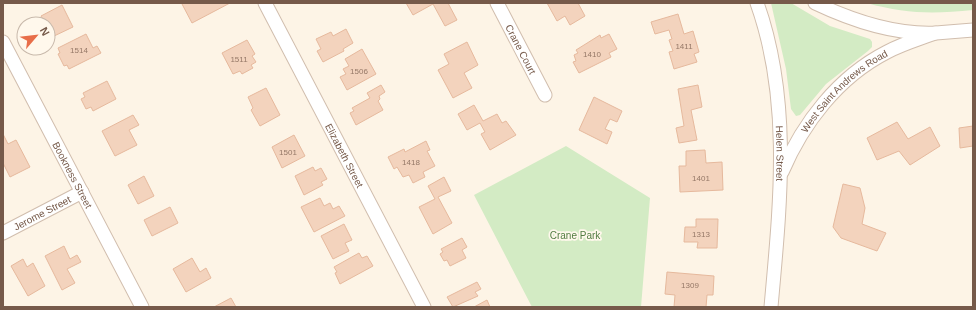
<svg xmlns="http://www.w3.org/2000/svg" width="976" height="310" font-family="Arial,sans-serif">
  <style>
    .green { fill: #d3ebc4 }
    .building { fill: #f3d3bd; stroke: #e6b99d }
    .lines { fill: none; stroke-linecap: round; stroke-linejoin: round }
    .street-casing { stroke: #d1beae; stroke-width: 15 }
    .street { stroke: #fff; stroke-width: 13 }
    .labels { text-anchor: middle; stroke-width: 3.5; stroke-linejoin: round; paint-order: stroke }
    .number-label { font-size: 8px; fill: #957867 }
    .street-label { font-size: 10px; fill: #765a4a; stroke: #fff8ec }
    .park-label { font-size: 10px; fill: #537d42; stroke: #fff8ec }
  </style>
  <rect width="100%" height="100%" fill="#fdf4e6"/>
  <path class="green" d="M771,3H791L830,26L870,39L872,42V47L868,51L826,84L800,115L796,116L791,109L786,69Z
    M867,3H973V10C934,14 905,14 867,3Z
    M566,146L650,198L641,307H532L474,195Z"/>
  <path class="building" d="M183,3H230L192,23L182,4Z
    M406,3H448L457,20L445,26L433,4L413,15Z
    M547,3H578L585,16L570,25L565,16L557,21Z
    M62,5L73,27L52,37L48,29V24H45L41,16Z
    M678,14L684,34L693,31L699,52L694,54L697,62L674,69L669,52L673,51L669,40L672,39L669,30L655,34L651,22Z
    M346,29L353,43L343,49L344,51L323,62L317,51L321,49L316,39L331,32L333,36Z
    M86,34L93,48L97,46L101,53L69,69L67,65L64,66L58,54L60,53L58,48Z
    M609,34L617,49L609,53L611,57L579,73L573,62L576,61L574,55L578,53L576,50L600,35L601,38Z
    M247,40L255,54L252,56L256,62L251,65L253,68L242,74L240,71L233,74L222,53Z
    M467,42L478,65L464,73L472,88L453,98L438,70L449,64L444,54Z
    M362,49L376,74L347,90L340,77L346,74L343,69L349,66L345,59Z
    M107,81L116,99L93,111L91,107L86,109L81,99L85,97L83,93Z
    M381,85L385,92L379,96L380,99L378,101L383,110L356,125L350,113L354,111L352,108L370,98L367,93Z
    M698,85L702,107L691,110L697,140L679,143L676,128L684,126L678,89Z
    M266,88L280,115L260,126L251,110L253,108L248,97Z
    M594,97L622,111L617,122L610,119L605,129L612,132L607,144L579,130Z
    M474,105L483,121L497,114L502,123L506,121L516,135L490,150L481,134L485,132L480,123L467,130L458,114Z
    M133,115L139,125L129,130L137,145L115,156L102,131Z
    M897,122L908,139L930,127L940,146L910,165L899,151L877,160L867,138Z
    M973,126V146L960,148L959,128Z
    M3,134L8,144L16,140L30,167L10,177L3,163Z
    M294,135L305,156L282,168L272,147Z
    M426,141L430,150L427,151L435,166L423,172L425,177L413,183L409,175L403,177L397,167L394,169L388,157L404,149L405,152Z
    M705,150L706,163L722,162L723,190L680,192L679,166H686V151Z
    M313,167L315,171L321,168L327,179L321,182L323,185L304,195L295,176Z
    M144,176L154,196L138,204L128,185Z
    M444,177L451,191L438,197L452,223L433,234L419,207L435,199L428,186Z
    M843,184L860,188L865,208L862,224L886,233L877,251L841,238L833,227Z
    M320,198L324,206L330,203L333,209L339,206L345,216L314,232L301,207Z
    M170,207L178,223L152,236L144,220Z
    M696,219H718L717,248H697L698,242H684L685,227H696Z
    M344,224L352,240L345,243L349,251L333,259L321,236Z
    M462,238L467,247L462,250L466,258L450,266L447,260L444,261L440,254L443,252L441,249Z
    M64,246L70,259L77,255L81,262L67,269L75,283L62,290L45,256Z
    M359,253L362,258L367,256L373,266L340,284L335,273L337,272L334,267Z
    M192,258L200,272L206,268L211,278L186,292L173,269Z
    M23,259L27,267L33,263L45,286L28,296L11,266Z
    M667,272L714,276L713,295H707L706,307H674L675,295L665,294Z
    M477,282L481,289L475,292L478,296L453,307L447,297Z
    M231,298L236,307H214Z
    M487,300L490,307H474Z"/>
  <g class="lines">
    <g class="street-casing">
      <g id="street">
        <path id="s1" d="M265,3L424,307"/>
        <path id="s2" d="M497,3L545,95"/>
        <path id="s3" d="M757,3C792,101 780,206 771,307"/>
        <path d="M815,3C853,21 894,35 936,33C949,32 961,31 973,30"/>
        <path id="s4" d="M3,42L142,307"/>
        <path id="s5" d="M782,172C803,123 838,77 887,52C902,44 919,39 935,33"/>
        <path id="s6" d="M3,233L82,192"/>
      </g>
    </g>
    <use href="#street" class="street"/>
  </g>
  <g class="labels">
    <g class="number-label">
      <text x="684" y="49">1411</text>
      <text x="79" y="53">1514</text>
      <text x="592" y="57">1410</text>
      <text x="239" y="62">1511</text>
      <text x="359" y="74">1506</text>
      <text x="288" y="155">1501</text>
      <text x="411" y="165">1418</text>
      <text x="701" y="181">1401</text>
      <text x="701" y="237">1313</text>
      <text x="690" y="288">1309</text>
    </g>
    <g class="street-label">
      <text dy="4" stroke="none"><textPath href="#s2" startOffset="52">Crane Court</textPath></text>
      <text dy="4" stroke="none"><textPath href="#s5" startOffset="104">West Saint Andrews Road</textPath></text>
      <text dy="4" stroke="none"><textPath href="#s3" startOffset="153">Helen Street</textPath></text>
      <text dy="4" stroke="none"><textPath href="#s1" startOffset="172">Elizabeth Street</textPath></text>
      <text dy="4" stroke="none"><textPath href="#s4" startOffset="150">Bookness Street</textPath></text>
      <text dy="4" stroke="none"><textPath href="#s6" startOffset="44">Jerome Street</textPath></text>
    </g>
    <g class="park-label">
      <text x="575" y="239">Crane Park</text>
    </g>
  </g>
  <rect width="976" height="310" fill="none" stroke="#765a4a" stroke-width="8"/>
  <g transform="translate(36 36) rotate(62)"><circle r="19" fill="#fff8ec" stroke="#c8b9ab"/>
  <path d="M0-3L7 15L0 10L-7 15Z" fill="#e86e49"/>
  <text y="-6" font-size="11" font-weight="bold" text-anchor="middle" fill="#765a4a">N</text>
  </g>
</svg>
